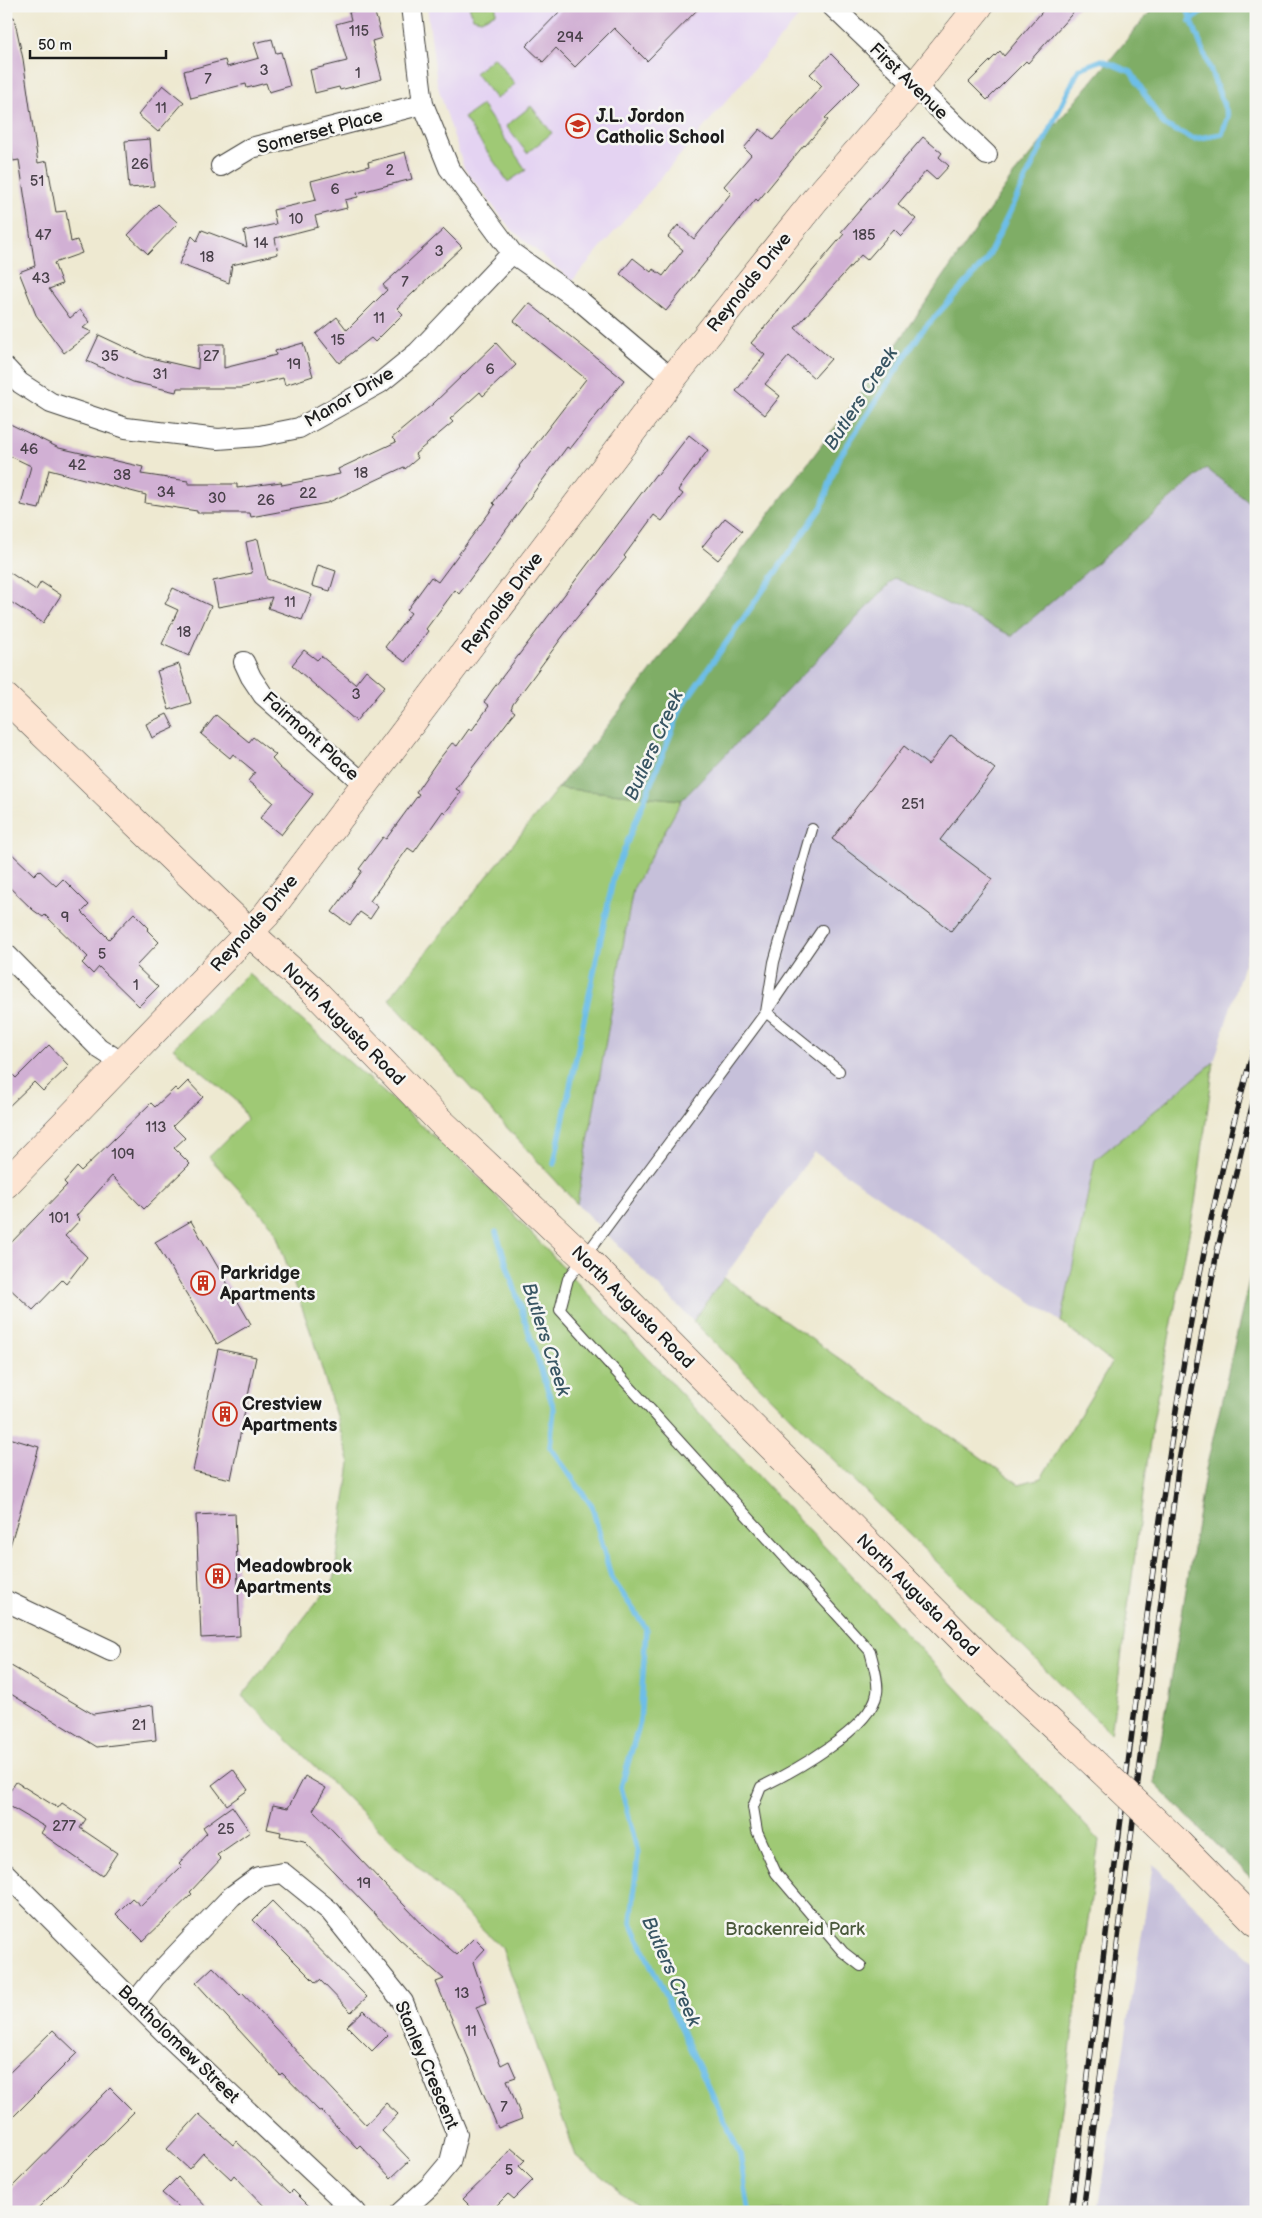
<svg xmlns="http://www.w3.org/2000/svg" width="1262" height="2218" font-family="'Balsamiq Sans',sans-serif">
  <style>
    .built { fill: #e4d3f2 }
    .industrial { fill: #c6c0da }
    .green { fill: #9fc975; stroke: #5e7248 }
    .forest { fill: #7fad66; stroke: #4e6441 }
    .lines { fill: none; stroke-linecap: round; stroke-linejoin: round }
    .stream { stroke: #6dbee8; stroke-width: 5.5 }
    .building { fill: #d1b0d4 }
    .lane-casing { stroke: #3c3b37; stroke-width: 12 }
    .street-casing { stroke: #3c3b37; stroke-width: 22 }
    .secondary-casing { stroke: #3c3b37; stroke-width: 29 }
    .lane { stroke: #fff; stroke-width: 10 }
    .street { stroke: #fff; stroke-width: 20 }
    .secondary { stroke: #fde4d1; stroke-width: 28 }
    .rail-casing { stroke: #1c1c1c; stroke-width: 5.5 }
    .rail { stroke: #f6f6f2; stroke-width: 4; stroke-dasharray: 11; stroke-linecap: butt }
    .secondary-bridge-casing { stroke: #3c3b37; stroke-width: 29; stroke-linecap: butt }
    .secondary-bridge { stroke: #fde4d1; stroke-width: 28 }
    .labels { text-anchor: middle; stroke-width: 5; stroke-linejoin: round; paint-order: stroke }
    .number-label { font-size: 15px; fill: #49414a }
    .street-label { font-size: 18px; fill: #1c1c1c; stroke: #f6f6f2 }
    .poi-label { font-size: 18px; font-weight: bold; fill: #1c1c1c; stroke: #f6f6f2; text-anchor: start }
    .park-label { font-size: 18px; fill: #4a593b; stroke: #f6f6f2 }
    .water-label { font-size: 19px; font-style: italic; fill: #385563; stroke: #f6f6f2 }
  </style>
  <rect width="100%" height="100%" fill="#f6f6f2"/>
  <filter id="ink" filterUnits="userSpaceOnUse"><feTurbulence type="fractalNoise" baseFrequency=".02" numOctaves="2"/><feDisplacementMap in="SourceGraphic" scale="10" xChannelSelector="R" yChannelSelector="G"/><feConvolveMatrix kernelMatrix="1 2 1 2 8 2 1 2 1" color-interpolation-filters="sRGB"/></filter>
  <filter id="wash" filterUnits="userSpaceOnUse"><feTurbulence type="fractalNoise" baseFrequency=".0096" numOctaves="4" result="noise"/><feDisplacementMap in="SourceGraphic" scale="20" xChannelSelector="R" yChannelSelector="G"/><feGaussianBlur stdDeviation="1.12" result="paint"/><feColorMatrix in="noise" values="0 0 0 0 0 0 0 0 0 0 0 0 0 0 0 0 0 1.4 0 .05"/><feComposite in="paint" operator="in"/></filter>
  <g filter="url(#wash)">
    <rect width="100%" height="100%" fill="#eee9d1"/>
    <path class="built" d="M427,6H796L802,13L572,281L510,228L464,168L437,84Z"/>
    <path class="industrial" d="M1207,468L1256,508V924L1214,1062L1095,1160L1061,1322L814,1152L693,1321L577,1204L633,889L682,800L895,578L1012,636Z
      M1153,1864L1256,1965V2212H1098Z"/>
    <path class="green" d="M469,6H496V13L481,20L473,18Z
      M494,57L515,84L496,99L475,73Z
      M482,105L526,170L508,182L464,118Z
      M531,106L552,133L527,153L506,126Z
      M558,788L682,800L633,889L577,1204L389,999Z
      M248,973L470,1168L1099,1840L1048,2212H639L635,2203L576,2156L502,1948L242,1696L334,1580L350,1463L312,1336L274,1228L209,1157L247,1119L238,1102L173,1048Z
      M1214,1062L1195,1203L1152,1427L1111,1734L693,1321L724,1278L1019,1484L1041,1478L1112,1363L1061,1322L1095,1160Z"/>
    <path class="forest" d="M1155,6H1256V508L1206,468L1012,636L895,578L682,800L558,788L644,680L889,356L1012,177Z
      M1256,1250V1883L1154,1783L1206,1469Z"/>
    <g class="lines">
      <path class="stream" d="M1190,21L1209,6
        M554,1164L614,875L682,706L822,506L838,459L922,331L986,261L1079,69L1102,60L1131,72L1164,125L1194,139L1222,134L1228,116L1186,6
        M496,1232L554,1409L550,1447L592,1506L611,1577L646,1628L640,1722L621,1787L638,1853L631,1923L740,2154L749,2212"/>
    </g>
    <g id="blocks">
      <path class="building" d="M373,6L382,38L372,41L382,79L340,90L339,87L315,93L310,70L347,61L336,24L351,20L349,12Z
        M565,6H701L647,61L614,28L575,67L556,48L543,62L526,46Z
        M1047,6H1079L1028,63L1026,61L987,100L969,82L1000,51L1004,56Z
        M14,17L23,59L38,163L47,161L56,212L66,211L71,242L77,240L82,253L54,263L62,284L49,289L70,318L80,310L90,322L83,328L92,332L64,353L36,315L19,272L35,266L19,160L13,161L6,117H11L6,91V18Z
        M272,39L276,53L281,52L290,86L269,92L266,83L247,88L246,84L191,98L184,71L225,60L227,67L259,58L254,43Z
        M831,54L860,83L825,118L828,120L805,146L804,145L758,201L756,199L666,311L620,274L633,258L651,272L653,269L663,276L683,250L668,237L678,225L694,239L731,193L724,186L751,155L744,148L760,129L773,140L822,86L810,74Z
        M163,85L184,102L158,132L138,115Z
        M923,137L942,153L939,157L949,166L936,180L926,171L898,204L916,219L901,236L894,229L867,260L861,255L795,328L831,359L814,378L789,356L765,384L780,396L765,415L736,391L765,355L751,343L844,234L841,232Z
        M150,139L154,186L129,188L125,141Z
        M405,152L412,179L357,193L358,197L345,200L347,208L315,216L318,227L275,238L278,254L232,265L229,283L179,264L192,236L197,241L202,230L247,247L244,231L276,224L273,210L316,200L311,181L369,166L368,162Z
        M158,204L178,223L148,254L128,235Z
        M444,229L462,247L397,308L403,314L375,342L371,338L339,363L316,334L337,317L347,330L387,290L383,285Z
        M529,303L624,380L570,449L567,447L459,594L455,590L426,629L428,631L405,662L385,647L411,613L407,610L431,577L438,582L495,505L493,503L520,467L519,466L586,379L514,321Z
        M99,335L146,357L198,369L199,344H224V368L276,355L275,351L303,343L313,376L285,385L283,378L241,388H177L176,392L133,382L87,361Z
        M496,343L516,365L483,396L480,392L450,419L453,422L415,454L418,458L405,469L404,467L327,503L251,517L250,513H197V511L145,503L146,495L49,470L39,509L21,505L31,466L6,454V422L59,448L143,467L141,474L188,481V484H237V488L281,482L282,485L340,474L338,469L396,442L392,438L433,404Z
        M689,435L708,450L678,490L683,494L662,521L654,515L624,556L626,558L574,621L513,704L511,709L515,712L456,789L461,792L445,813L443,811L414,852L408,848L370,901L378,907L370,919L360,912L350,925L332,912L362,871L359,869L383,837L386,839L419,794L416,792L436,763L452,743L457,746L469,729L472,730L489,706L484,702L493,689L656,474L658,475Z
        M725,518L742,531L718,560L702,547Z
        M258,539L267,579L312,595L302,620L268,608L272,597L218,607L213,581L252,573L246,542Z
        M318,565L336,571L330,591L312,586Z
        M6,570L36,590L41,582L61,595L43,623L6,599Z
        M173,588L211,606L189,656L162,644L178,610L165,604Z
        M304,650L317,660L321,656L355,684L366,670L385,686L356,721L292,665Z
        M179,664L191,703L169,710L157,671Z
        M167,714L174,728L152,738L146,724Z
        M216,715L249,742L253,737L276,755L272,759L280,768L313,794L281,835L260,818L273,802L248,781L255,772L233,754L230,758L201,734Z
        M951,735L995,769L940,840L992,879L951,931L832,839L904,746L928,765Z
        M6,848L34,875L39,870L56,886L63,879L89,905L82,912L109,939L134,913L149,928L147,930L159,942L136,966L158,987L139,1006L99,967L93,974L82,963L88,957L45,915L43,917L33,910L6,884Z
        M49,1045L69,1066L43,1091L34,1082L6,1109V1068L16,1078Z
        M188,1081L203,1097L173,1126L185,1138L174,1148L190,1164L144,1209L112,1176L76,1216L80,1220L65,1236L87,1257L66,1284L62,1280L33,1310L6,1285V1248L67,1185L64,1182L77,1167L81,1171L151,1103L155,1107L175,1088L178,1091Z
        M191,1221L251,1324L217,1344L155,1242Z
        M218,1349L256,1357L231,1479L193,1471Z
        M6,1437L39,1447L10,1546H6Z
        M235,1513L240,1636L201,1638L196,1515Z
        M6,1663L93,1714L153,1705L156,1740L97,1747L6,1691Z
        M233,1769L248,1790L227,1805L212,1785Z
        M305,1776L326,1788L313,1810L427,1929L457,1955L474,1938L485,1949L473,1962L487,2003L476,2007L501,2065L509,2061L516,2077L507,2080L522,2119L498,2128L436,1982L444,1979L399,1939L304,1841L280,1836L281,1832L267,1829L273,1805L288,1808Z
        M16,1782L58,1808L62,1803L86,1819L80,1828L117,1853L102,1876L41,1833L45,1827L6,1804V1797Z
        M232,1806L250,1832L217,1855L221,1859L190,1892L192,1894L143,1941L116,1914L132,1898L141,1906L182,1866L179,1863L207,1833L203,1827Z
        M272,1901L367,1997L351,2012L320,1980L316,1983L253,1920Z
        M213,1967L240,1995L242,1993L366,2125L386,2103L398,2114L382,2131L410,2160L391,2178L360,2145L357,2148L321,2110L319,2111L282,2073L280,2075L196,1983Z
        M364,2010L388,2035L372,2051L347,2026Z
        M53,2030L77,2053L6,2124V2076Z
        M110,2088L134,2112L34,2212H6V2193Z
        M199,2114L233,2145L236,2141L290,2193L293,2190L315,2212H270L234,2175L231,2179L203,2153L189,2169L167,2149Z
        M511,2148L525,2160L519,2166L533,2180L514,2199L508,2194L490,2212H476L463,2199L499,2164Z
        M178,2177L188,2188L211,2212H184L162,2193Z"/>
    </g>
  </g>
  <g filter="url(#ink)">
    <use href="#blocks" fill-opacity="0" stroke="#3c3b37" stroke-width="1"/>
    <g class="lines">
      <g class="lane-casing">
        <path id="lane" d="M812,829L774,962L766,1012L839,1071
          M822,930L766,1012L568,1279L560,1310L870,1651C873,1663 879,1681 877,1693C871,1729 792,1772 761,1787L753,1807L757,1831L776,1873L843,1952L861,1966"/>
      </g>
      <g class="street-casing">
        <path id="street" d="M411,6L423,104L449,168L512,253L579,300L672,379
          M832,6L987,155
          M221,166L251,148L423,104
          M6,368L20,383L51,403L126,428L218,439L259,436L299,428L380,383L418,352L512,253
          M244,662L251,677L263,695L364,784
          M6,954L99,1048L124,1064
          M6,1601L111,1651
          M6,1874L170,2038L355,2212
          M136,2001L155,1977L232,1896L258,1877L283,1873L330,1911L403,2002L457,2134L450,2162L429,2187L401,2212"/>
      </g>
      <g class="secondary-casing">
        <path id="secondary" d="M6,698L250,933L314,991L440,1121L584,1257L985,1662L1075,1745
          M6,1184L266,915L672,379L815,200L914,87L979,6
          M1176,1841L1256,1922"/>
      </g>
      <use href="#lane" class="lane"/>
      <use href="#street" class="street"/>
      <use href="#secondary" class="secondary"/>
      <g class="rail-casing">
        <path id="rail" d="M1071,2212C1095,2021 1118,1830 1144,1639C1170,1438 1198,1236 1256,1042
          M1083,2212L1179,1461L1217,1252L1256,1090"/>
      </g>
      <use href="#rail" class="rail"/>
      <g class="secondary-bridge-casing">
        <path id="secondary-bridge" d="M1075,1745L1176,1841"/>
      </g>
      <use href="#secondary-bridge" class="secondary-bridge"/>
    </g>
  </g>
  <defs>
    <g id="school-ring" transform="scale(1.25)"><circle r="9.5" fill="#f6f6f2" stroke="#c8321e" stroke-width="1.5"/><path d="M0-5L7-2L0 1L-7-2ZM-4 1L0 2.5L4 1V4Q0 6-4 4Z" fill="#c8321e"/></g>
    <g id="building-ring" transform="scale(1.25)"><circle r="9.5" fill="#f6f6f2" stroke="#c8321e" stroke-width="1.5"/><path d="M-4-6H4V6H1V3H-1V6H-4ZM-2.5-4.3h1.7v1.8h-1.7ZM.8-4.3h1.7v1.8H.8ZM-2.5-1h1.7V.8h-1.7ZM.8-1h1.7V.8H.8Z" fill="#c8321e"/></g>
  </defs>
  <g fill-rule="evenodd">
    <use href="#school-ring" x="578" y="126"/>
    <use href="#building-ring" x="203" y="1283"/>
    <use href="#building-ring" x="225" y="1414"/>
    <use href="#building-ring" x="218" y="1576"/>
  </g>
  <g class="labels">
    <g class="number-label">
      <text x="359" y="36">115</text>
      <text x="570" y="42">294</text>
      <text x="264" y="75">3</text>
      <text x="358" y="78">1</text>
      <text x="208" y="84">7</text>
      <text x="161" y="113">11</text>
      <text x="140" y="169">26</text>
      <text x="390" y="175">2</text>
      <text x="37" y="186">51</text>
      <text x="335" y="194">6</text>
      <text x="296" y="224">10</text>
      <text x="43" y="240">47</text>
      <text x="864" y="240">185</text>
      <text x="261" y="248">14</text>
      <text x="439" y="256">3</text>
      <text x="207" y="262">18</text>
      <text x="41" y="283">43</text>
      <text x="405" y="287">7</text>
      <text x="379" y="323">11</text>
      <text x="338" y="345">15</text>
      <text x="110" y="361">35</text>
      <text x="211" y="361">27</text>
      <text x="294" y="369">19</text>
      <text x="490" y="374">6</text>
      <text x="160" y="379">31</text>
      <text x="29" y="454">46</text>
      <text x="77" y="470">42</text>
      <text x="361" y="478">18</text>
      <text x="122" y="480">38</text>
      <text x="166" y="497">34</text>
      <text x="308" y="498">22</text>
      <text x="217" y="503">30</text>
      <text x="266" y="505">26</text>
      <text x="290" y="607">11</text>
      <text x="184" y="637">18</text>
      <text x="356" y="699">3</text>
      <text x="913" y="809">251</text>
      <text x="65" y="922">9</text>
      <text x="102" y="959">5</text>
      <text x="136" y="990">1</text>
      <text x="156" y="1132">113</text>
      <text x="123" y="1159">109</text>
      <text x="59" y="1223">101</text>
      <text x="139" y="1730">21</text>
      <text x="64" y="1831">277</text>
      <text x="226" y="1834">25</text>
      <text x="364" y="1888">19</text>
      <text x="462" y="1998">13</text>
      <text x="471" y="2036">11</text>
      <text x="504" y="2112">7</text>
      <text x="509" y="2175">5</text>
    </g>
    <g class="street-label">
      <text transform="translate(909 81) rotate(44)" y="6">First Avenue</text>
      <text transform="translate(320 131) rotate(-15)" y="6">Somerset Place</text>
      <text transform="translate(749 282) rotate(-51)" y="6">Reynolds Drive</text>
      <text transform="translate(349 397) rotate(-31)" y="6">Manor Drive</text>
      <text transform="translate(502 603) rotate(-53)" y="6">Reynolds Drive</text>
      <text transform="translate(311 736) rotate(42)" y="6">Fairmont Place</text>
      <text transform="translate(254 923) rotate(-49)" y="6">Reynolds Drive</text>
      <text transform="translate(344 1024) rotate(45)" y="6">North Augusta Road</text>
      <text transform="translate(633 1307) rotate(45)" y="6">North Augusta Road</text>
      <text transform="translate(918 1595) rotate(45)" y="6">North Augusta Road</text>
      <text transform="translate(179 2044) rotate(44)" y="6">Bartholomew Street</text>
      <text transform="translate(427 2065) rotate(67)" y="6">Stanley Crescent</text>
    </g>
    <g class="poi-label">
      <text x="596" y="122">J.L. Jordon<tspan x="596" dy="21">Catholic School</tspan></text>
      <text x="220" y="1279">Parkridge<tspan x="220" dy="21">Apartments</tspan></text>
      <text x="242" y="1410">Crestview<tspan x="242" dy="21">Apartments</tspan></text>
      <text x="236" y="1572">Meadowbrook<tspan x="236" dy="21">Apartments</tspan></text>
    </g>
    <g class="park-label">
      <text x="795" y="1935">Brackenreid Park</text>
    </g>
    <g class="water-label">
      <text transform="translate(860 398) rotate(-57)" y="7">Butlers Creek</text>
      <text transform="translate(653 745) rotate(-66)" y="7">Butlers Creek</text>
      <text transform="translate(547 1339) rotate(72)" y="7">Butlers Creek</text>
      <text transform="translate(672 1971) rotate(66)" y="7">Butlers Creek</text>
    </g>
  </g>
  <rect width="1262" height="2218" fill="none" stroke="#f6f6f2" stroke-width="25"/>
  <path d="M30 50v8h136v-8" fill="none" stroke="#1c1c1c" stroke-width="2.5"/>
  <text x="38" y="50" font-size="15" fill="#1c1c1c" stroke="#f6f6f2" stroke-width="4" paint-order="stroke">50 m</text>
</svg>
